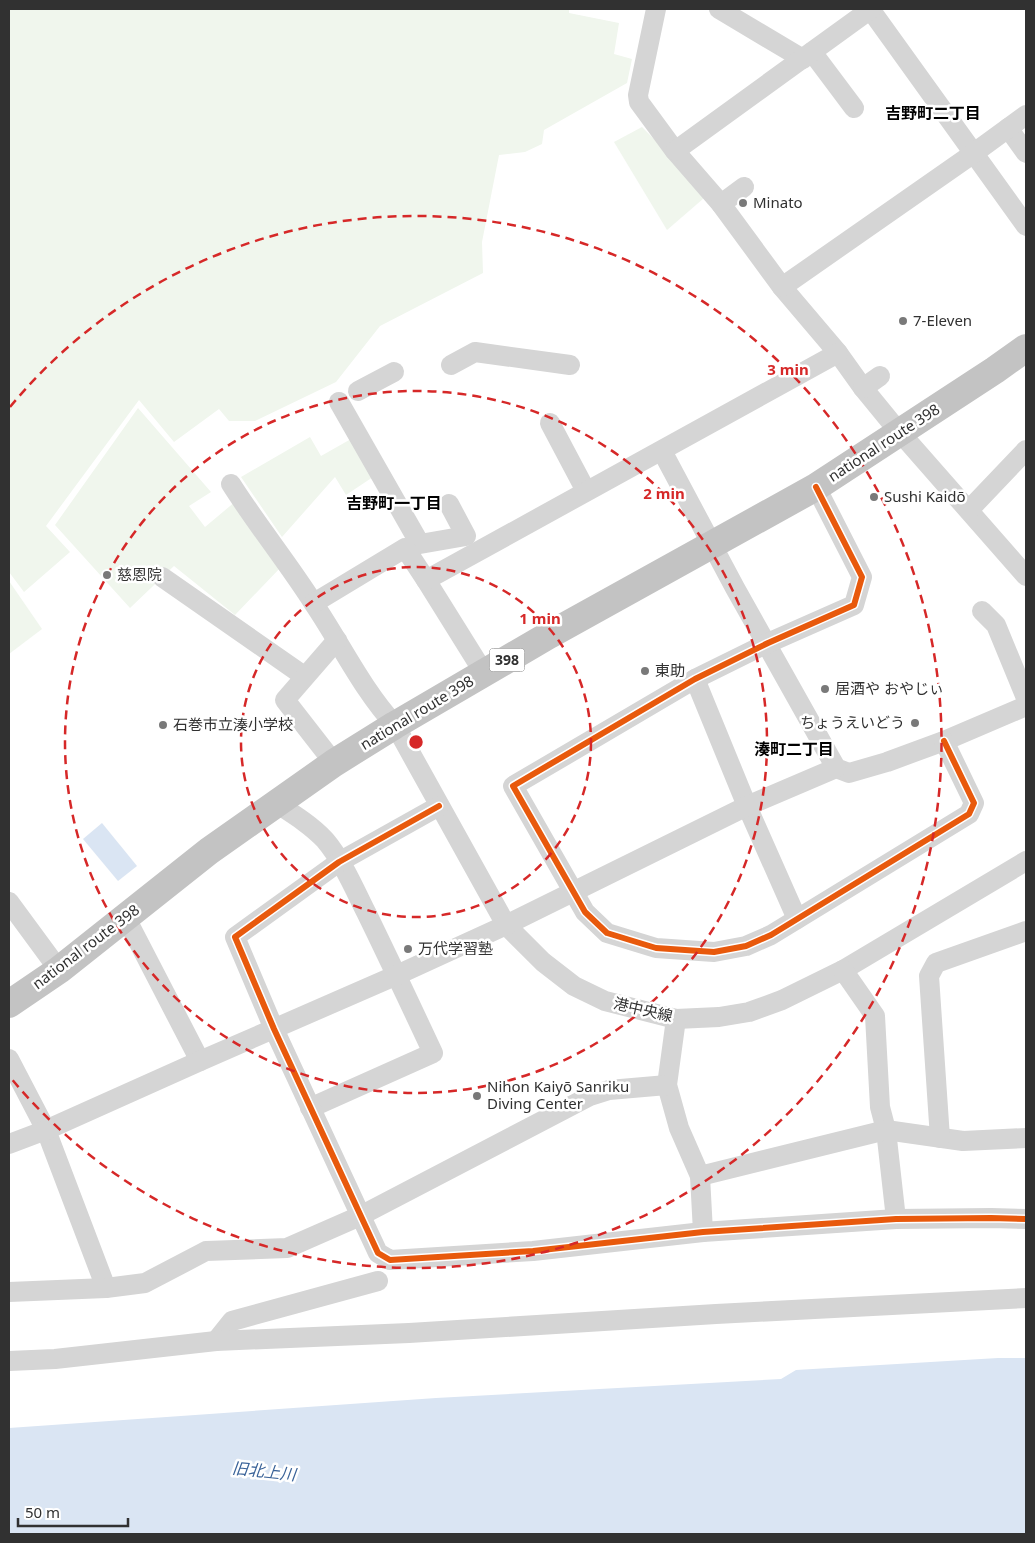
<svg xmlns="http://www.w3.org/2000/svg" width="1035" height="1543" font-family="'Noto Sans','Noto Sans JP',sans-serif">
<style>
.green{fill:#f0f6ed}
.water{fill:#dae5f3}
.lines{fill:none;stroke-linecap:round;stroke-linejoin:round}
.minor{stroke:#d5d5d5;stroke-width:20}
.highway{stroke:#c3c3c3;stroke-width:28}
.cycleway-casing{stroke:#fff;stroke-width:9}
.cycleway{stroke:#e8590c;stroke-width:6}
.ring{fill:none;stroke:#d62828;stroke-width:2.5;stroke-dasharray:9 6}
.poi-dot{fill:#797979;stroke:#fff;stroke-width:2}
.labels{text-anchor:middle;stroke-width:5;stroke-linejoin:round;paint-order:stroke}
.shield{fill:#fff;stroke:#6f6f6f;stroke-width:1}
.shield-label{font-size:14px;font-weight:bold;fill:#313131}
.poi-label{font-size:15px;fill:#313131;stroke:#fff;text-anchor:start}
.street-label{font-size:15px;fill:#313131;stroke:#fff}
.neighbourhood-label{font-size:16px;font-weight:bold;fill:#000;stroke:#fff}
.water-label{font-size:16px;font-style:italic;fill:#396298;stroke:#fff}
.centre{fill:#d62828;stroke:#fff;stroke-width:2.5}
.ring-label{font-size:15px;text-anchor:middle;font-weight:bold;fill:#d62828;stroke:#fff;stroke-width:5;stroke-linejoin:round;paint-order:stroke}
</style>
<rect width="100%" height="100%" fill="#fff"/>
<g class="green">
<path d="M 9,9 L 569,9 L 569,13 L 619,23 L 614,54 L 632,59 L 627,83 L 544,130 L 542,144 L 525,152 L 499,155 L 482,242 L 483,273 L 380,326 L 336,382 L 255,421 L 229,421 L 219,409 L 174,442 L 139,400 L 46,526 L 70,552 L 24,592 L 9,572 Z"/>
<path d="M 642,127 L 670,155 L 704,198 L 667,230 L 614,142 Z"/>
<path d="M 138,408 L 211,492 L 189,506 L 205,527 L 236,501 L 282,566 L 235,615 L 174,566 L 130,608 L 55,525 Z"/>
<path d="M 310,437 L 321,456 L 351,439 L 373,477 L 346,495 L 335,477 L 282,537 L 241,477 Z"/>
<path d="M 9,581 L 42,629 L 9,654 Z"/>
</g>
<g class="water">
<path d="M 102,823 L 137,866 L 118,881 L 83,839 Z"/>
<path d="M 998,1358 L 1026,1358 L 1026,1534 L 9,1534 L 9,1428 L 436,1398 L 781,1379 L 796,1370 Z"/>
</g>
<g class="lines">
<g class="minor">
<path d="M 656,9 L 638,95 L 639,102 L 675,151 L 721,204 L 782,287 L 838,353 L 863,388 L 890,421 L 1026,576"/>
<path d="M 719,9 L 803,59"/>
<path d="M 870,9 L 1026,226"/>
<path d="M 812,52 L 854,108"/>
<path d="M 1008,128 L 1026,153"/>
<path d="M 675,151 L 871,9"/>
<path d="M 721,204 L 744,187"/>
<path d="M 782,287 L 974,153 L 1026,115"/>
<path d="M 451,365 L 475,352 L 570,365"/>
<path d="M 863,388 L 880,376"/>
<path d="M 358,391 L 394,372"/>
<path d="M 339,402 L 420,544 L 466,536 L 449,504"/>
<path d="M 550,423 L 586,491"/>
<path d="M 662,451 L 735,588 L 836,768 L 849,773 L 887,762 L 944,741 L 1026,706"/>
<path d="M 231,484 C 257,525 288,563 314,604 C 341,644 362,689 395,725 L 506,925 L 543,962 L 574,986 L 605,1001 L 676,1019 L 719,1017 L 749,1012 L 782,1000 L 843,970 L 1026,861"/>
<path d="M 816,487 L 862,577 L 854,605 L 768,643 L 695,679 L 513,786 L 585,912 L 607,933 L 656,948 L 714,952 L 746,946 L 771,935 L 969,814 L 974,803 L 944,741"/>
<path d="M 969,510 L 1026,450"/>
<path d="M 162,577 L 304,676"/>
<path d="M 426,580 L 484,673"/>
<path d="M 314,603 L 405,548 L 426,580 L 838,353"/>
<path d="M 982,611 L 996,625 L 1026,698"/>
<path d="M 695,679 L 747,806 L 797,919"/>
<path d="M 334,763 L 285,700 L 337,640"/>
<path d="M 276,803 C 293,814 311,825 325,840 C 342,860 354,888 366,912 C 389,959 411,1006 433,1053 L 310,1108"/>
<path d="M 439,806 L 339,862 L 235,937 L 274,1029 L 378,1253 L 390,1260 L 533,1251 L 703,1232 L 896,1219 L 991,1218 L 1026,1219"/>
<path d="M 9,902 L 59,970"/>
<path d="M 126,918 L 200,1061"/>
<path d="M 843,970 L 875,1016 L 880,1107 L 886,1130 L 896,1219"/>
<path d="M 676,1019 L 667,1085 L 679,1128 L 700,1176 L 886,1130 L 963,1141 L 1026,1138"/>
<path d="M 9,1059 L 46,1130 L 106,1288"/>
<path d="M 940,1138 L 929,976 L 936,963 L 1026,931"/>
<path d="M 9,1144 L 46,1130 L 200,1061 L 397,975 L 506,925 L 747,806 L 836,768"/>
<path d="M 700,1176 L 703,1232"/>
<path d="M 9,1292 L 106,1288 L 145,1283 L 206,1251 L 287,1248 L 360,1216 L 590,1096 L 609,1090 L 667,1085"/>
<path d="M 216,1341 L 232,1321 L 378,1281"/>
<path d="M 9,1361 L 55,1359 L 216,1341 L 409,1333 L 716,1314 L 1026,1298"/>
</g>
<path class="highway" d="M 9,1004 L 59,970 L 209,851 L 334,763 L 395,725 L 549,635 L 816,487 L 995,370 L 1026,348"/>
<g class="cycleway-casing">
<g id="cycleway">
<path d="M 816,487 L 862,577 L 854,605 L 768,643 L 695,679 L 513,786 L 585,912 L 607,933 L 656,948 L 714,952 L 746,946 L 771,935 L 969,814 L 974,803 L 944,741"/>
<path d="M 439,806 L 339,862 L 235,937 L 274,1029 L 378,1253 L 390,1260 L 533,1251 L 703,1232 L 896,1219 L 991,1218 L 1026,1219"/>
</g>
</g>
<use href="#cycleway" class="cycleway"/>
</g>
<g class="ring">
<circle cx="416" cy="742" r="175"/>
<circle cx="416" cy="742" r="351"/>
<path d="M10 407A526 526 0 1 1 10 1077"/>
</g>
<g class="poi-dot">
<circle cx="743" cy="203" r="5"/>
<circle cx="903" cy="321" r="5"/>
<circle cx="874" cy="497" r="5"/>
<circle cx="107" cy="575" r="5"/>
<circle cx="645" cy="671" r="5"/>
<circle cx="825" cy="689" r="5"/>
<circle cx="915" cy="723" r="5"/>
<circle cx="163" cy="725" r="5"/>
<circle cx="408" cy="949" r="5"/>
<circle cx="477" cy="1096" r="5"/>
</g>
<g class="labels">
<rect class="shield" x="489.5" y="648.5" width="35" height="23" rx="4"/>
<g class="shield-label">
<text x="507" y="665">398</text>
</g>
<g class="poi-label">
<text x="753" y="208">Minato</text>
<text x="913" y="326">7-Eleven</text>
<text x="884" y="502">Sushi Kaidō</text>
<text x="117" y="580">慈恩院</text>
<text x="655" y="676">東助</text>
<text x="835" y="694">居酒や おやじぃ</text>
<text x="905" y="728" text-anchor="end">ちょうえいどう</text>
<text x="173" y="730">石巻市立湊小学校</text>
<text x="418" y="954">万代学習塾</text>
<text x="487" y="1092">Nihon Kaiyō Sanriku<tspan x="487" dy="17">Diving Center</tspan></text>
</g>
<g class="street-label">
<text transform="translate(884 443) rotate(-33)" y="5">national route 398</text>
<text transform="translate(417 713) rotate(-31)" y="5">national route 398</text>
<text transform="translate(86 947) rotate(-37)" y="5">national route 398</text>
<text transform="translate(643 1010) rotate(13)" y="5">港中央線</text>
</g>
<g class="neighbourhood-label">
<text x="933" y="119">吉野町二丁目</text>
<text x="394" y="509">吉野町一丁目</text>
<text x="794" y="755">湊町二丁目</text>
</g>
<g class="water-label">
<text transform="translate(264 1471) rotate(6)" y="6">旧北上川</text>
</g>
</g>
<circle cx="416" cy="742" r="8" class="centre"/>
<g class="ring-label">
<text x="788" y="375">3 min</text>
<text x="664" y="499">2 min</text>
<text x="540" y="624">1 min</text>
</g>
<rect width="1035" height="1543" fill="none" stroke="#313131" stroke-width="20"/>
<path d="M18 1518v8h110v-8" fill="none" stroke="#313131" stroke-width="2.5"/>
<text x="25" y="1518" font-size="15" fill="#313131" stroke="#ffffff" stroke-width="4" paint-order="stroke">50 m</text>
</svg>
